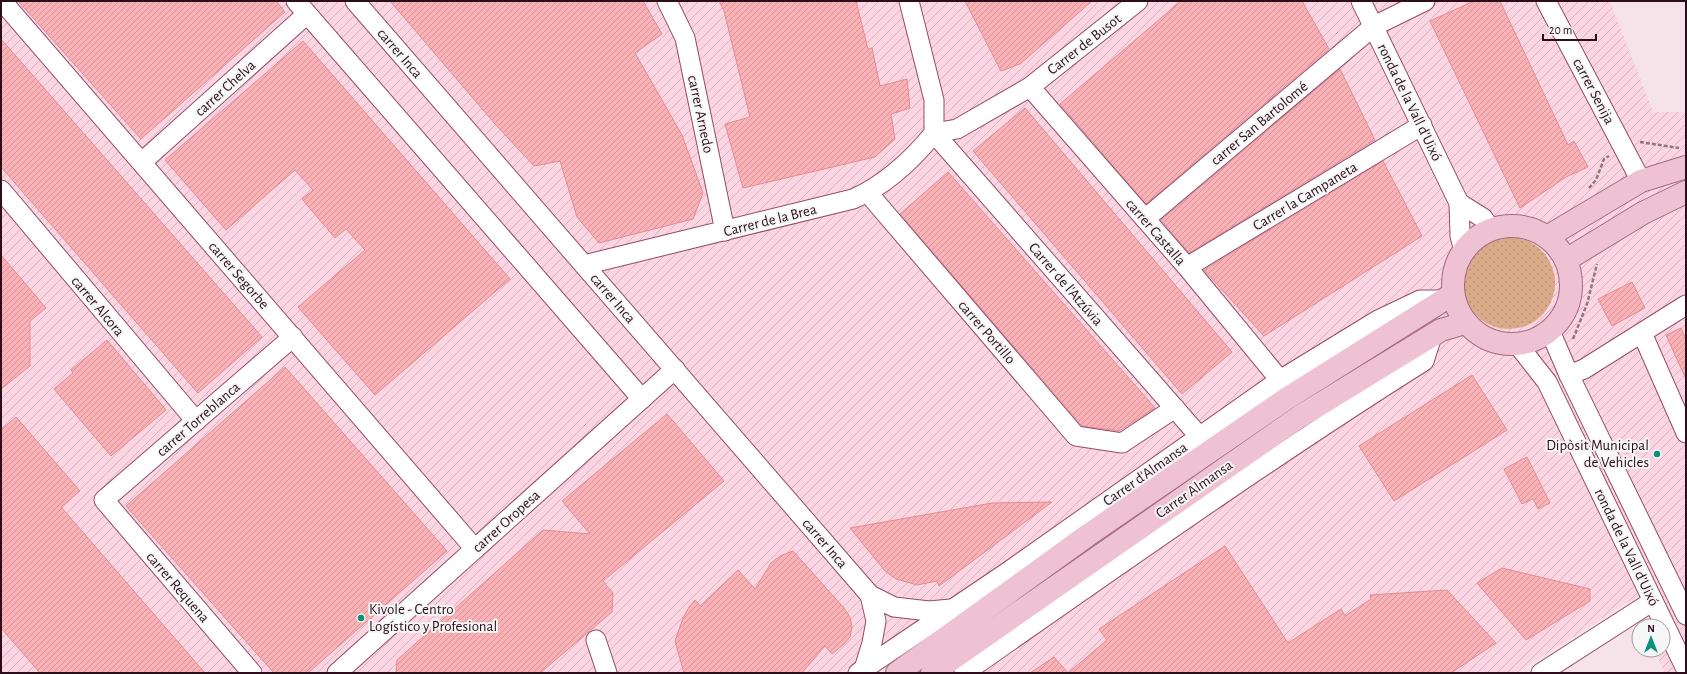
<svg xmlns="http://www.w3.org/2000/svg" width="1687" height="674" font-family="'Alegreya Sans',sans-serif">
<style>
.industrial{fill:url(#industrial-furrows)}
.garden{fill:url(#garden-dots)}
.building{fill:url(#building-hatch);stroke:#e38d93}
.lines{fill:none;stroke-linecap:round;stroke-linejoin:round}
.minor-casing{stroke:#954b69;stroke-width:21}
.major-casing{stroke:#a46980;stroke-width:24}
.path{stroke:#8f7780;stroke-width:2.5;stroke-dasharray:4 2;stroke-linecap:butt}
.minor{stroke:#fff;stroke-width:19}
.major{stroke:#efc2d3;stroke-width:22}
.poi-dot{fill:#0e917a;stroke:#f6f6f6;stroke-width:1.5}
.labels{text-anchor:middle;stroke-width:4;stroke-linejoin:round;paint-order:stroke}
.street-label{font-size:15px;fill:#2c0e1b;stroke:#f6f6f6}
.poi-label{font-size:15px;fill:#2c0e1b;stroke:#f6f6f6;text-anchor:end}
</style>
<defs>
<pattern id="industrial-furrows" width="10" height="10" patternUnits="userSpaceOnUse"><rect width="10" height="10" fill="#fbd5e2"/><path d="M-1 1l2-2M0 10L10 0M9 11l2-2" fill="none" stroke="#d7b6c1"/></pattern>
<pattern id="garden-dots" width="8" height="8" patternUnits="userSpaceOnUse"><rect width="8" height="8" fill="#dbaa89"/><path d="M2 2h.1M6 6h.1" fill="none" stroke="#bc9176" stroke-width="1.8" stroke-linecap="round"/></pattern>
<pattern id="building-hatch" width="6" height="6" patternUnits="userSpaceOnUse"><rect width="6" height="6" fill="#f9b1b5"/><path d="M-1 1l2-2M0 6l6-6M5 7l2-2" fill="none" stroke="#d6979b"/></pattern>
</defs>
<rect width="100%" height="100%" fill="#f5e3e9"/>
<path class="industrial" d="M 1,1 L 1610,1 L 1653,112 L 1686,112 L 1686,673 L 1665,673 L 1654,650 L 1663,650 L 1663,626 L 1643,626 L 1631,600 L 1516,673 L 957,673 L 915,624 L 841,673 L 1,673 Z"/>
<circle class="garden" cx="1509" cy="283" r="46"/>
<g class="building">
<path d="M 18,1 L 276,1 L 285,12 L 141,139 Z"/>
<path d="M 390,1 L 643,1 L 662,34 L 635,53 L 682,135 L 703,193 L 693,219 L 599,243 L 577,217 L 560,161 L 534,166 L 495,124 Z"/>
<path d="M 719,1 L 856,1 L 868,49 L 872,48 L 880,86 L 907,79 L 910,108 L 891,114 L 895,139 L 875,157 L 743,188 L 725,124 L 750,117 L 724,11 Z"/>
<path d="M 965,1 L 1092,1 L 1020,64 L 1001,71 Z"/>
<path d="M 1181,1 L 1302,1 L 1329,49 L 1146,204 L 1060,104 Z"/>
<path d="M 1474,1 L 1500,1 L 1568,145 L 1574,141 L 1588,167 L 1566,177 L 1520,208 L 1430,21 Z"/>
<path d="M 1,39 L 262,337 L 198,393 L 1,167 Z"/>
<path d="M 303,41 L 510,279 L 375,395 L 298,307 L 365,250 L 346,229 L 335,238 L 302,199 L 313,190 L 295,170 L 226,230 L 165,160 Z"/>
<path d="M 1340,69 L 1375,140 L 1189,253 L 1161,220 Z"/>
<path d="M 1025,108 L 1232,352 L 1182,394 L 973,151 Z"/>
<path d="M 1383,161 L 1422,236 L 1264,336 L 1204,270 Z"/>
<path d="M 948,172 L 1155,408 L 1119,431 L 1082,426 L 900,214 Z"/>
<path d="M 1,255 L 46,308 L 30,321 L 30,366 L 1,389 Z"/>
<path d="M 1632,282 L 1645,308 L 1612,326 L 1598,299 Z"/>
<path d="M 1681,328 L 1686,339 L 1686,379 L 1666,335 Z"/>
<path d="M 107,340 L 166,410 L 111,456 L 54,389 L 73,373 L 71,370 Z"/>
<path d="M 285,367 L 447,551 L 308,673 L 274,673 L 126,506 Z"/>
<path d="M 1472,375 L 1507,430 L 1394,501 L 1359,446 Z"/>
<path d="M 667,414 L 724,481 L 603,581 L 613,593 L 612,612 L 540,673 L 396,673 L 397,660 L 543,530 L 590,534 L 562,501 Z"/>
<path d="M 16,417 L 80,491 L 61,507 L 205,673 L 40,673 L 1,628 L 1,430 Z"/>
<path d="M 1527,457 L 1550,503 L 1538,509 L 1533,499 L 1522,504 L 1504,469 Z"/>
<path d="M 1052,502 L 939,586 L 937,581 L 917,585 L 896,579 L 885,571 L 850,528 L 992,503 Z"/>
<path d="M 1225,546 L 1288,643 L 1341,609 L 1345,616 L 1371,599 L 1370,595 L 1447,590 L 1496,643 L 1451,673 L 1068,673 L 1107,640 L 1099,629 Z"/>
<path d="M 793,551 L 844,608 L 850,617 L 852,627 L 850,637 L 844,644 L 832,654 L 825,646 L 802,673 L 684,673 L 675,641 L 683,618 L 689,607 L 695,600 L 700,606 L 738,570 L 755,589 L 771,563 L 780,556 Z"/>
<path d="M 1502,568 L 1590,589 L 1590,601 L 1526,640 L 1477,583 Z"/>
<path d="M 1054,657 L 1068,673 L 1030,673 Z"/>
</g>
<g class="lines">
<g class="minor-casing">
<g id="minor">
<path d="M 2,1 L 475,549"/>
<path d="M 296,1 L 642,399"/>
<path d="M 355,1 L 870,595"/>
<path d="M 667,1 L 685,38 L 725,231"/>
<path d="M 1361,1 L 1459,203 L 1460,236 L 1464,251"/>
<path d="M 1546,1 L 1641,181"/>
<path d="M 1030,87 L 1187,267 L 1280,380"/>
<path d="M 934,133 L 1199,436"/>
<path d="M 934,133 L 957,129 L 1030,87 L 1138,1"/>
<path d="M 142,162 L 307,14"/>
<path d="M 1,190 L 196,421"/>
<path d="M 868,193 L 1076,436 L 1122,443 L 1175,408"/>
<path d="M 1459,203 L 1483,218 L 1491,230"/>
<path d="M 1145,219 L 1374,26 L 1425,1"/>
<path d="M 584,265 L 853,199 C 884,186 913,159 934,133 L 934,100 L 909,1"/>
<path d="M 1187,267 L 1422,125"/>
<path d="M 1550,331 L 1569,375 L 1686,615"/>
<path d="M 1642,333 L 1686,433"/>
<path d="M 1518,345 L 1547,382 L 1686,669"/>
<path d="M 1569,375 L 1584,369 L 1686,305"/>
<path d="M 596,640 L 607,673"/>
<path d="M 864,669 L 872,643 L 876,621 L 870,595 L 894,607 L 929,611 L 951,609"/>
<path d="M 252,673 L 104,500 L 293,337"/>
<path d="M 337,673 L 675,369"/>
<path d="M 858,673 L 1009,571 L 1280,380 L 1378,320 L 1420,300 L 1443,300"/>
<path d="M 964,673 C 1116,567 1267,460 1424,361 L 1432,336"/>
<path d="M 1541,673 L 1653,601"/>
</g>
</g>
<g class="major-casing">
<g id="major">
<circle cx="1512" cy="285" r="59"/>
<path d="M 1547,237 L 1641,181 L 1686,167"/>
<path d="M 1566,260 L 1643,213 L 1686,192"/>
<path d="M 897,673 L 1088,535 L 1286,399 L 1453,294"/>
<path d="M 932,673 L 1299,417 L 1441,330 L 1465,323"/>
</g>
</g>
<g class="path">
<path d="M 1640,142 L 1679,148"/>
<path d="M 1589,188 L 1596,180 L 1604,159 L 1609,156"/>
<path d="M 1573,339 L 1587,304 L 1597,264"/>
</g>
<use href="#minor" class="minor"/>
<use href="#major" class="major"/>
</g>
<g class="poi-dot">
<circle cx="1657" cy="454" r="4"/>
<circle cx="361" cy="618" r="4"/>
</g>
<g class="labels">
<g class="street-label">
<text transform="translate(1084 44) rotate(-38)" y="5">Carrer de Busot</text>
<text transform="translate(400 53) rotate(49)" y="5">carrer Inca</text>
<text transform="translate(225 88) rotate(-42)" y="5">carrer Chelva</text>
<text transform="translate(1594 91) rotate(62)" y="5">carrer Senija</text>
<text transform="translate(1410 102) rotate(64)" y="5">ronda de la Vall d'Uixó</text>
<text transform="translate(701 114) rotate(78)" y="5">carrer Arnedo</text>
<text transform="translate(1259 123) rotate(-40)" y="5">carrer San Bartolomé</text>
<text transform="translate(1305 196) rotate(-31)" y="5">Carrer la Campaneta</text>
<text transform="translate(770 220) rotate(-14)" y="5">Carrer de la Brea</text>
<text transform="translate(1156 232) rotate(49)" y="5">carrer Castalla</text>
<text transform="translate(239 275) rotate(49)" y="5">carrer Segorbe</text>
<text transform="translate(1066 284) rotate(49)" y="5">Carrer de l'Atzúvia</text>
<text transform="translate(613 298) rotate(49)" y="5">carrer Inca</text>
<text transform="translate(98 306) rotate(50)" y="5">carrer Alcora</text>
<text transform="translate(987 332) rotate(49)" y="5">carrer Portillo</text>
<text transform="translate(198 419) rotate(-41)" y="5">carrer Torreblanca</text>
<text transform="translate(1145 474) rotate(-35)" y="5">Carrer d'Almansa</text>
<text transform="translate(1194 489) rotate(-35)" y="5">Carrer Almansa</text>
<text transform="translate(506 521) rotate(-42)" y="5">carrer Oropesa</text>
<text transform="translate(825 543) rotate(49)" y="5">carrer Inca</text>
<text transform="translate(1627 547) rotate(64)" y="5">ronda de la Vall d'Uixó</text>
<text transform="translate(178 587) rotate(49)" y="5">carrer Requena</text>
</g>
<g class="poi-label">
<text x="1649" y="450">Dipòsit Municipal<tspan x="1649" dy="17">de Vehicles</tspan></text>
<text x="369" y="614" text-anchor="start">Kivole - Centro<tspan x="369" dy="17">Logístico y Profesional</tspan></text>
</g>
</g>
<rect width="1687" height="674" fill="none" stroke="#2c0e1b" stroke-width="4"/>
<g transform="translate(1651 638)"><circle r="19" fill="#f6f6f6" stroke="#a5999e"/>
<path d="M0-3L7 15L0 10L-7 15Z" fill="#0e917a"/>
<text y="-6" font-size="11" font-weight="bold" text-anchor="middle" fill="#2c0e1b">N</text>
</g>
<path d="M1543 34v6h53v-6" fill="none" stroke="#2c0e1b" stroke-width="2"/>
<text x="1549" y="34" font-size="12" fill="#2c0e1b" stroke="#f6f6f6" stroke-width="3" paint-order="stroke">20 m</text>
</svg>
